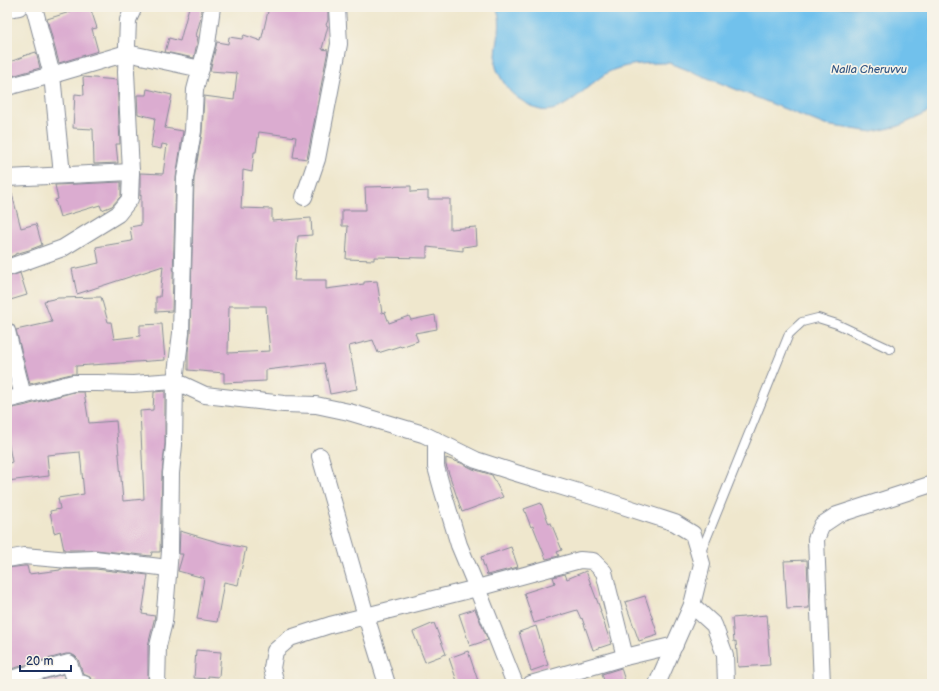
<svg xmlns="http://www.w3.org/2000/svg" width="939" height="691" font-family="'Balsamiq Sans',sans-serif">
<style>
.water{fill:#71c1ec;stroke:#4678a5}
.building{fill:#dbacd0;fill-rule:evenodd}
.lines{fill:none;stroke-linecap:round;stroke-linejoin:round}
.lane-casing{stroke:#858b96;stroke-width:10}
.street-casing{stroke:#858b96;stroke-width:18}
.lane{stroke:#fff;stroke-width:8}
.street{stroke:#fff;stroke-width:16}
.labels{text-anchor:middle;stroke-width:3.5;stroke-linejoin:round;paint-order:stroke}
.water-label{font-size:11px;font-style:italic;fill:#305482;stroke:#f7f3e8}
</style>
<rect width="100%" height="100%" fill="#f7f3e8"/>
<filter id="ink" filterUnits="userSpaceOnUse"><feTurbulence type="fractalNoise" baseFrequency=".025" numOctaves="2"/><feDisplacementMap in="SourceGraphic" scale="8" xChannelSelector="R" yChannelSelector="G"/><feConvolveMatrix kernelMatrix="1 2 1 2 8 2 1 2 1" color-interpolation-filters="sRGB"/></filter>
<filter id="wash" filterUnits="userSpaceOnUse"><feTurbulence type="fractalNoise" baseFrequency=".012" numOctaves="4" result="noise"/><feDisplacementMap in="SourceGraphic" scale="16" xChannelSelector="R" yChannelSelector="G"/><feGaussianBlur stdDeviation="0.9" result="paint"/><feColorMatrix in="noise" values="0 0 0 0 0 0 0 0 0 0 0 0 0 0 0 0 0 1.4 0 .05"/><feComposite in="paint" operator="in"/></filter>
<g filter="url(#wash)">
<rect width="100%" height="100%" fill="#efe7cd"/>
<path class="water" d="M 496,7 L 932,7 L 932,110 L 923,115 L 899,126 L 873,132 L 825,125 L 670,63 C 651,63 631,63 613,70 C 590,79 564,119 537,109 C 533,108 528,104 524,102 C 521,100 517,98 514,95 C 508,91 498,74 496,67 C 495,64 496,61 496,58 C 496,41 504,23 496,7 Z"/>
<g id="blocks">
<g class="building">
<path d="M 68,7 L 90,7 L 97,28 L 92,29 L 98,51 L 59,63 L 47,19 L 70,12 Z"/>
<path d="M 189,7 L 202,7 L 200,16 L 201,17 L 196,36 L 198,37 L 194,58 L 165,52 L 169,38 L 180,41 Z"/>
<path d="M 269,7 L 328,7 L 328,20 L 326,25 L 328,26 L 322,49 L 328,50 L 307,159 L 293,157 L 296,137 L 259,132 L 256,152 L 254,152 L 252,172 L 243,170 L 241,208 L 272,209 L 272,221 L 311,218 L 312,235 L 298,236 L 294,280 L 326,280 L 326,289 L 364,284 L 364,282 L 377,281 L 382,313 L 385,312 L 389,323 L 409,316 L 411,320 L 435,315 L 437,329 L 415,333 L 418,341 L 401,347 L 400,346 L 378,353 L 373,340 L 349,346 L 357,389 L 330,394 L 324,363 L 266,370 L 266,381 L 224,383 L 224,373 L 188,370 L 188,352 L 190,333 L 194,179 L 202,133 L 204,96 L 234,100 L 237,73 L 210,71 L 217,42 L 228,44 L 229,37 L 242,39 L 244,35 L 261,41 ZM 229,306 L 266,306 L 267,321 L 270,351 L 228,353 Z"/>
<path d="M 36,52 L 40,68 L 12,76 L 7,63 L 23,57 L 23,56 Z"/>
<path d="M 83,77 L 117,80 L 120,144 L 116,144 L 118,163 L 94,164 L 93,129 L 73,128 L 75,94 L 84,95 Z"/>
<path d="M 147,89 L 172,95 L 165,128 L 183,131 L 176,178 L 172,311 L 156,312 L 156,297 L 160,297 L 163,266 L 77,294 L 72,269 L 99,263 L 96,247 L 132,241 L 130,227 L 141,225 L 141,195 L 140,196 L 140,173 L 163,174 L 167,145 L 162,144 L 161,149 L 151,147 L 155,118 L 138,114 L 137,95 L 146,95 Z"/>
<path d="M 121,182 L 121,196 L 112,206 L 102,210 L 100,205 L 60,217 L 55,200 L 58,199 L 55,185 Z"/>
<path d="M 411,186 L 411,192 L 428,191 L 428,199 L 450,199 L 450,229 L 476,227 L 477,245 L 463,247 L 463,251 L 427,247 L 427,258 L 374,257 L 374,260 L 346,259 L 348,226 L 342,226 L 342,210 L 366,210 L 365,187 Z"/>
<path d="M 7,194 L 12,194 L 21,228 L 36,224 L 42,245 L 29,250 L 15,254 L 15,255 L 7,258 Z"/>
<path d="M 20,273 L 27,295 L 7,301 L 7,277 Z"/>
<path d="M 101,297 L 108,322 L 111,322 L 114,339 L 140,336 L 140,325 L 162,324 L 165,360 L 76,366 L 76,374 L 71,374 L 30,384 L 16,330 L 52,322 L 44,301 L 58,298 Z"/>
<path d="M 165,391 L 165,444 L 162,473 L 160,552 L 152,552 L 151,556 L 96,550 L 64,550 L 60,531 L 54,533 L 50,511 L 60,509 L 58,498 L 84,494 L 80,452 L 47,455 L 49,476 L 7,481 L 7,464 L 12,462 L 7,435 L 7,409 L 23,406 L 74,392 L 84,392 L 89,423 L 116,421 L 123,501 L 144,499 L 140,411 L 153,410 L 154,392 Z"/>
<path d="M 446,458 L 461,463 L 473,469 L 492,475 L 503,497 L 462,512 L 446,465 Z"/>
<path d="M 541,503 L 549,524 L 551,523 L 562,550 L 557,552 L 559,556 L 546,559 L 533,526 L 531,527 L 524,509 Z"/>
<path d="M 180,531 L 221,543 L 246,548 L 238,585 L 224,582 L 217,622 L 197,619 L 204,578 L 178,571 L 183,554 L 179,554 Z"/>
<path d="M 511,547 L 518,567 L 487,575 L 481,557 Z"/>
<path d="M 807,560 L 809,608 L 787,609 L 784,561 Z"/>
<path d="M 24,566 L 27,566 L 29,574 L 60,570 L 60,569 L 95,569 L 148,575 L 142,614 L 155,616 L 148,646 L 148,684 L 95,684 L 96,680 L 92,680 L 90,677 L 83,674 L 78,659 L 75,656 L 71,654 L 66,654 L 7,670 L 7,568 Z"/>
<path d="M 586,571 L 601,611 L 600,611 L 611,644 L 593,650 L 582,618 L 581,619 L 577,610 L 534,623 L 524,593 L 555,583 L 553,577 L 565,574 L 567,579 Z"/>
<path d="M 645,596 L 658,635 L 639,641 L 625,602 Z"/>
<path d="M 475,609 L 488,640 L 470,646 L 459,614 Z"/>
<path d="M 767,615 L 769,638 L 768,639 L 770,665 L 738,667 L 736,641 L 734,642 L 732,618 Z"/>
<path d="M 434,623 L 446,654 L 425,662 L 413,632 Z"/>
<path d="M 536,626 L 548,665 L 531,671 L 519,632 Z"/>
<path d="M 196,650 L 221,652 L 219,677 L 208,676 L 208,679 L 194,678 Z"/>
<path d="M 468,651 L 479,684 L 458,684 L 449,658 Z"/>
<path d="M 621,668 L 626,684 L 605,684 L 602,674 Z"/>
<path d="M 63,674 L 65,681 L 57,684 L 28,684 Z"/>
</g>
</g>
</g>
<g filter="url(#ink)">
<use href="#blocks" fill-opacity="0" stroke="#858b96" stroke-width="1"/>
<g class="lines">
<g class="lane-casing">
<path id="lane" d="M 701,552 L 789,334 L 802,322 L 818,318 L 837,324 L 890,349"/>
</g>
<g class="street-casing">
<g id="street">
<path d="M 34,7 L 52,75 L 62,175"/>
<path d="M 7,9 L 19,7"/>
<path d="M 7,87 L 52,75 L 127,53 L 201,69"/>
<path d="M 7,178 L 131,172"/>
<path d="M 304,197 L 317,159 L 339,44 L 337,7"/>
<path d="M 7,268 L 63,248 L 118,214 L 130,199 L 131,172 L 126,72 L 128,20 L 134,7"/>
<path d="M 7,331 L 23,396"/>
<path d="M 7,400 L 73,383 L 97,383 L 133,384 L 175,381 L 205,395 L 284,404 L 316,405 L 349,412 L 423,434 L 476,460 L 516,473 L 592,496 L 675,523 L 693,534 L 702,564 L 692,605 L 657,684"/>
<path d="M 436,440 L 436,467 L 443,492 L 459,545 L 477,588 L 515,684"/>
<path d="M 320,456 L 366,616 L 387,684"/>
<path d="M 7,559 L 24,556 L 69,560 L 95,559 L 168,568"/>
<path d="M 692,605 L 714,625 L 725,655 L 726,684"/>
<path d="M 7,680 L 69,663 L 76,682 L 84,684"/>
<path d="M 157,684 L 158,646 L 164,622 L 170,551 L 171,473 L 174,445 L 175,381 L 181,333 L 185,178 L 193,131 L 195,90 L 207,44 L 212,7"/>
<path d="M 276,684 L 272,668 L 275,651 L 290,638 L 330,625 L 477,588 L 580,560 L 593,561 L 604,572 L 625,657"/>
<path d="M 531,684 L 625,657 L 675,645"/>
<path d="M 822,684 L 816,539 L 822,525 L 837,515 L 929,485"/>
</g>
</g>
<use href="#lane" class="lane"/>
<use href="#street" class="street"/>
</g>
</g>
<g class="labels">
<g class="water-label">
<text x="869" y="73">Nalla Cheruvvu</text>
</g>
</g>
<rect width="939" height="691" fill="none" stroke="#f7f3e8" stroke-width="24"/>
<path d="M20 665v6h51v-6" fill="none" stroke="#1b2f5e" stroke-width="2"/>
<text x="26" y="665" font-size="12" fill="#1b2f5e" stroke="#f7f3e8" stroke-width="3" paint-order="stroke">20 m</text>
</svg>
